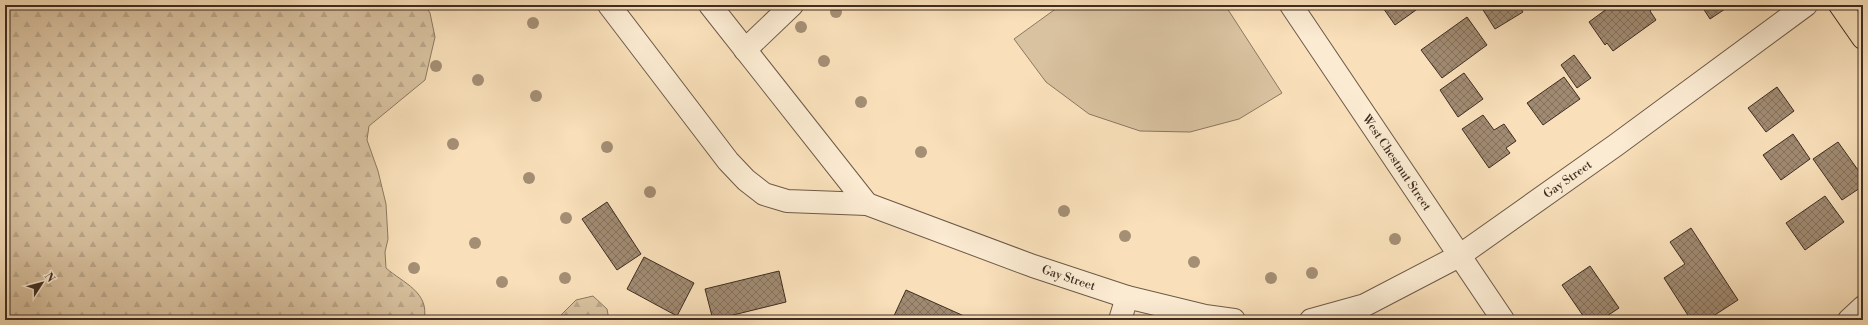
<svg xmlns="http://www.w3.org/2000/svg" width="1868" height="325" font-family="'Libre Bodoni',serif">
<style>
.forest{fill:url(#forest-firs);stroke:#8c7861}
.garden{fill:#d9c2a0;stroke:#8c7861}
.building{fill:url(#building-cross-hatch);stroke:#3f2d22}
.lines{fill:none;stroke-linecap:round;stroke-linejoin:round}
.minor-casing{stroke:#6e5a48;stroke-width:24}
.major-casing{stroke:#3f2d22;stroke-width:24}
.minor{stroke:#fbebd2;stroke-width:22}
.major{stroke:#f9e0ba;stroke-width:22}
.tree{fill:#a48e74}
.labels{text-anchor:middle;stroke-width:3;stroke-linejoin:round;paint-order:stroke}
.street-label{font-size:12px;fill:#3f2d22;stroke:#fbebd2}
</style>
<defs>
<pattern id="forest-firs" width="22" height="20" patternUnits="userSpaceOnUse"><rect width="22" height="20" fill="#d9c2a0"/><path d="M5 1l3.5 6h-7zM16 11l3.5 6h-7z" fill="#bba78a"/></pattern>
<pattern id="building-cross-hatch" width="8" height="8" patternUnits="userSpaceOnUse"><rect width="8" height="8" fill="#a08a71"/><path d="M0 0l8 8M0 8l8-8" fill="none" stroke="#84715c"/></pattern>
</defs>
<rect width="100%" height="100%" fill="#f9e0ba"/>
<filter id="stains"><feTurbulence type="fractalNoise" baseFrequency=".005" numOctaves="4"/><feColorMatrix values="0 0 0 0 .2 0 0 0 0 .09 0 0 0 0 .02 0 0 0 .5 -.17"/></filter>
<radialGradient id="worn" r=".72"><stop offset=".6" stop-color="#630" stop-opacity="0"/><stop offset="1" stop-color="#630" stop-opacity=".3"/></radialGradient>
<g class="forest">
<path d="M 5,5 L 425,5 L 430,13 L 435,37 L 425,80 L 369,126 L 367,140 L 378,171 L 386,204 L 388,239 L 385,252 L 386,268 C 403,283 430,292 424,320 L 5,320 Z"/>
<path d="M 593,296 L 607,309 L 609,320 L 556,320 L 576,300 Z"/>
</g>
<path class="garden" d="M 1061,5 L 1225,5 L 1282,93 L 1239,119 L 1190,132 L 1140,131 L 1089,114 L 1046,82 L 1014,39 Z"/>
<g class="building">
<path d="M 1381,5 L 1423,5 L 1395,25 Z"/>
<path d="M 1480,5 L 1518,5 L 1523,12 L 1495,29 Z"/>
<path d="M 1612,5 L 1649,5 L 1652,9 L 1650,11 L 1656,20 L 1613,51 L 1607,43 L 1605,45 L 1589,22 Z"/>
<path d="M 1701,5 L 1731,5 L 1710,19 Z"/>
<path d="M 1467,17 L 1487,45 L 1442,78 L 1421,50 Z"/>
<path d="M 1574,55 L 1591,78 L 1577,88 L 1561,65 Z"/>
<path d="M 1464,73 L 1483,99 L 1458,117 L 1440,90 Z"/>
<path d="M 1564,77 L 1580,99 L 1543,125 L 1527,103 Z"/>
<path d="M 1777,87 L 1794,111 L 1766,132 L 1748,108 Z"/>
<path d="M 1483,115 L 1494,130 L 1504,124 L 1516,141 L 1506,148 L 1510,153 L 1489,168 L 1462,129 Z"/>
<path d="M 1793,134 L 1810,159 L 1781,180 L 1763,155 Z"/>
<path d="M 1838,142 L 1863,177 L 1863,186 L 1842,200 L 1813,159 Z"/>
<path d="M 1825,196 L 1844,222 L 1805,250 L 1786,223 Z"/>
<path d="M 607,202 L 641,254 L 617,270 L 582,219 Z"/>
<path d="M 1691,228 L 1738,300 L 1707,320 L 1691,320 L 1664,278 L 1685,264 L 1670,242 Z"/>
<path d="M 644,257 L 694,283 L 677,316 L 627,289 Z"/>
<path d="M 1590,266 L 1619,308 L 1601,320 L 1586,320 L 1562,285 Z"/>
<path d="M 779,271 L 786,302 L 713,320 L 705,289 Z"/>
<path d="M 906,290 L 973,320 L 892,320 Z"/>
</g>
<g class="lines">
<g class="minor-casing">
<g id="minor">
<path id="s1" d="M 609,5 L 728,161 L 746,180 L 764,194 L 787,201 L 867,204 L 1033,266 L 1127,297 L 1205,316 L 1234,320"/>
<path d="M 710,5 L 867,204"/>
<path id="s2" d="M 1291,5 L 1503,320"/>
<path d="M 745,50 L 792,5"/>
<path d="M 1120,320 L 1127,297"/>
<path id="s3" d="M 1311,320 L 1365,305 L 1459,256 L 1616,145 L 1806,5"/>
<path d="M 1849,320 L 1863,307"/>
</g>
</g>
<g class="major-casing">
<path id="major" d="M 1840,5 L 1863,38"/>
</g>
<use href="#minor" class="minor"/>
<use href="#major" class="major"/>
</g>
<g class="tree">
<circle cx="836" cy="12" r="6"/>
<circle cx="533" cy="23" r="6"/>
<circle cx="801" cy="27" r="6"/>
<circle cx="824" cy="61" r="6"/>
<circle cx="436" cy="66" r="6"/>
<circle cx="478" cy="80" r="6"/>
<circle cx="536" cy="96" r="6"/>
<circle cx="861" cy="102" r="6"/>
<circle cx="453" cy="144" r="6"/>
<circle cx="607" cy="147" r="6"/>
<circle cx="921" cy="152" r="6"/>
<circle cx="529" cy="178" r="6"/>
<circle cx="650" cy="192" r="6"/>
<circle cx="1064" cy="211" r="6"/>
<circle cx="566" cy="218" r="6"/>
<circle cx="1125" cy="236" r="6"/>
<circle cx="1395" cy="239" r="6"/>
<circle cx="475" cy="243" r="6"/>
<circle cx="1194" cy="262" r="6"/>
<circle cx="414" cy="268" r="6"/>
<circle cx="1312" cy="273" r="6"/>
<circle cx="565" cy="278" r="6"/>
<circle cx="1271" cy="278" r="6"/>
<circle cx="502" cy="282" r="6"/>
</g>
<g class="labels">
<g class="street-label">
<text dy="4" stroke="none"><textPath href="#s2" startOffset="190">West Chestnut Street</textPath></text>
<text dy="4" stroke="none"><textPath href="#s3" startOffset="295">Gay Street</textPath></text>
<text dy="4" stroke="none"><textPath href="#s1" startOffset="564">Gay Street</textPath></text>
</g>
</g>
<rect width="1868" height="325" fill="none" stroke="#f9e0ba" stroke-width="20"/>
<rect x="6" y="6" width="1856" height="313" fill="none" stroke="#3f2d22" stroke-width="2"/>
<rect x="10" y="10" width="1848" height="305" fill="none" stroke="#3f2d22"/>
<g transform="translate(42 283) rotate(54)" stroke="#fbebd2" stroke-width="3" paint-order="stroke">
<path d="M0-3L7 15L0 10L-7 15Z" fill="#3f2d22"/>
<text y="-6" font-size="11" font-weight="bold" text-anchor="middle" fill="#3f2d22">N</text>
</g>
<rect width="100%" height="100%" filter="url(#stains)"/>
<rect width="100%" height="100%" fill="url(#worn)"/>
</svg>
